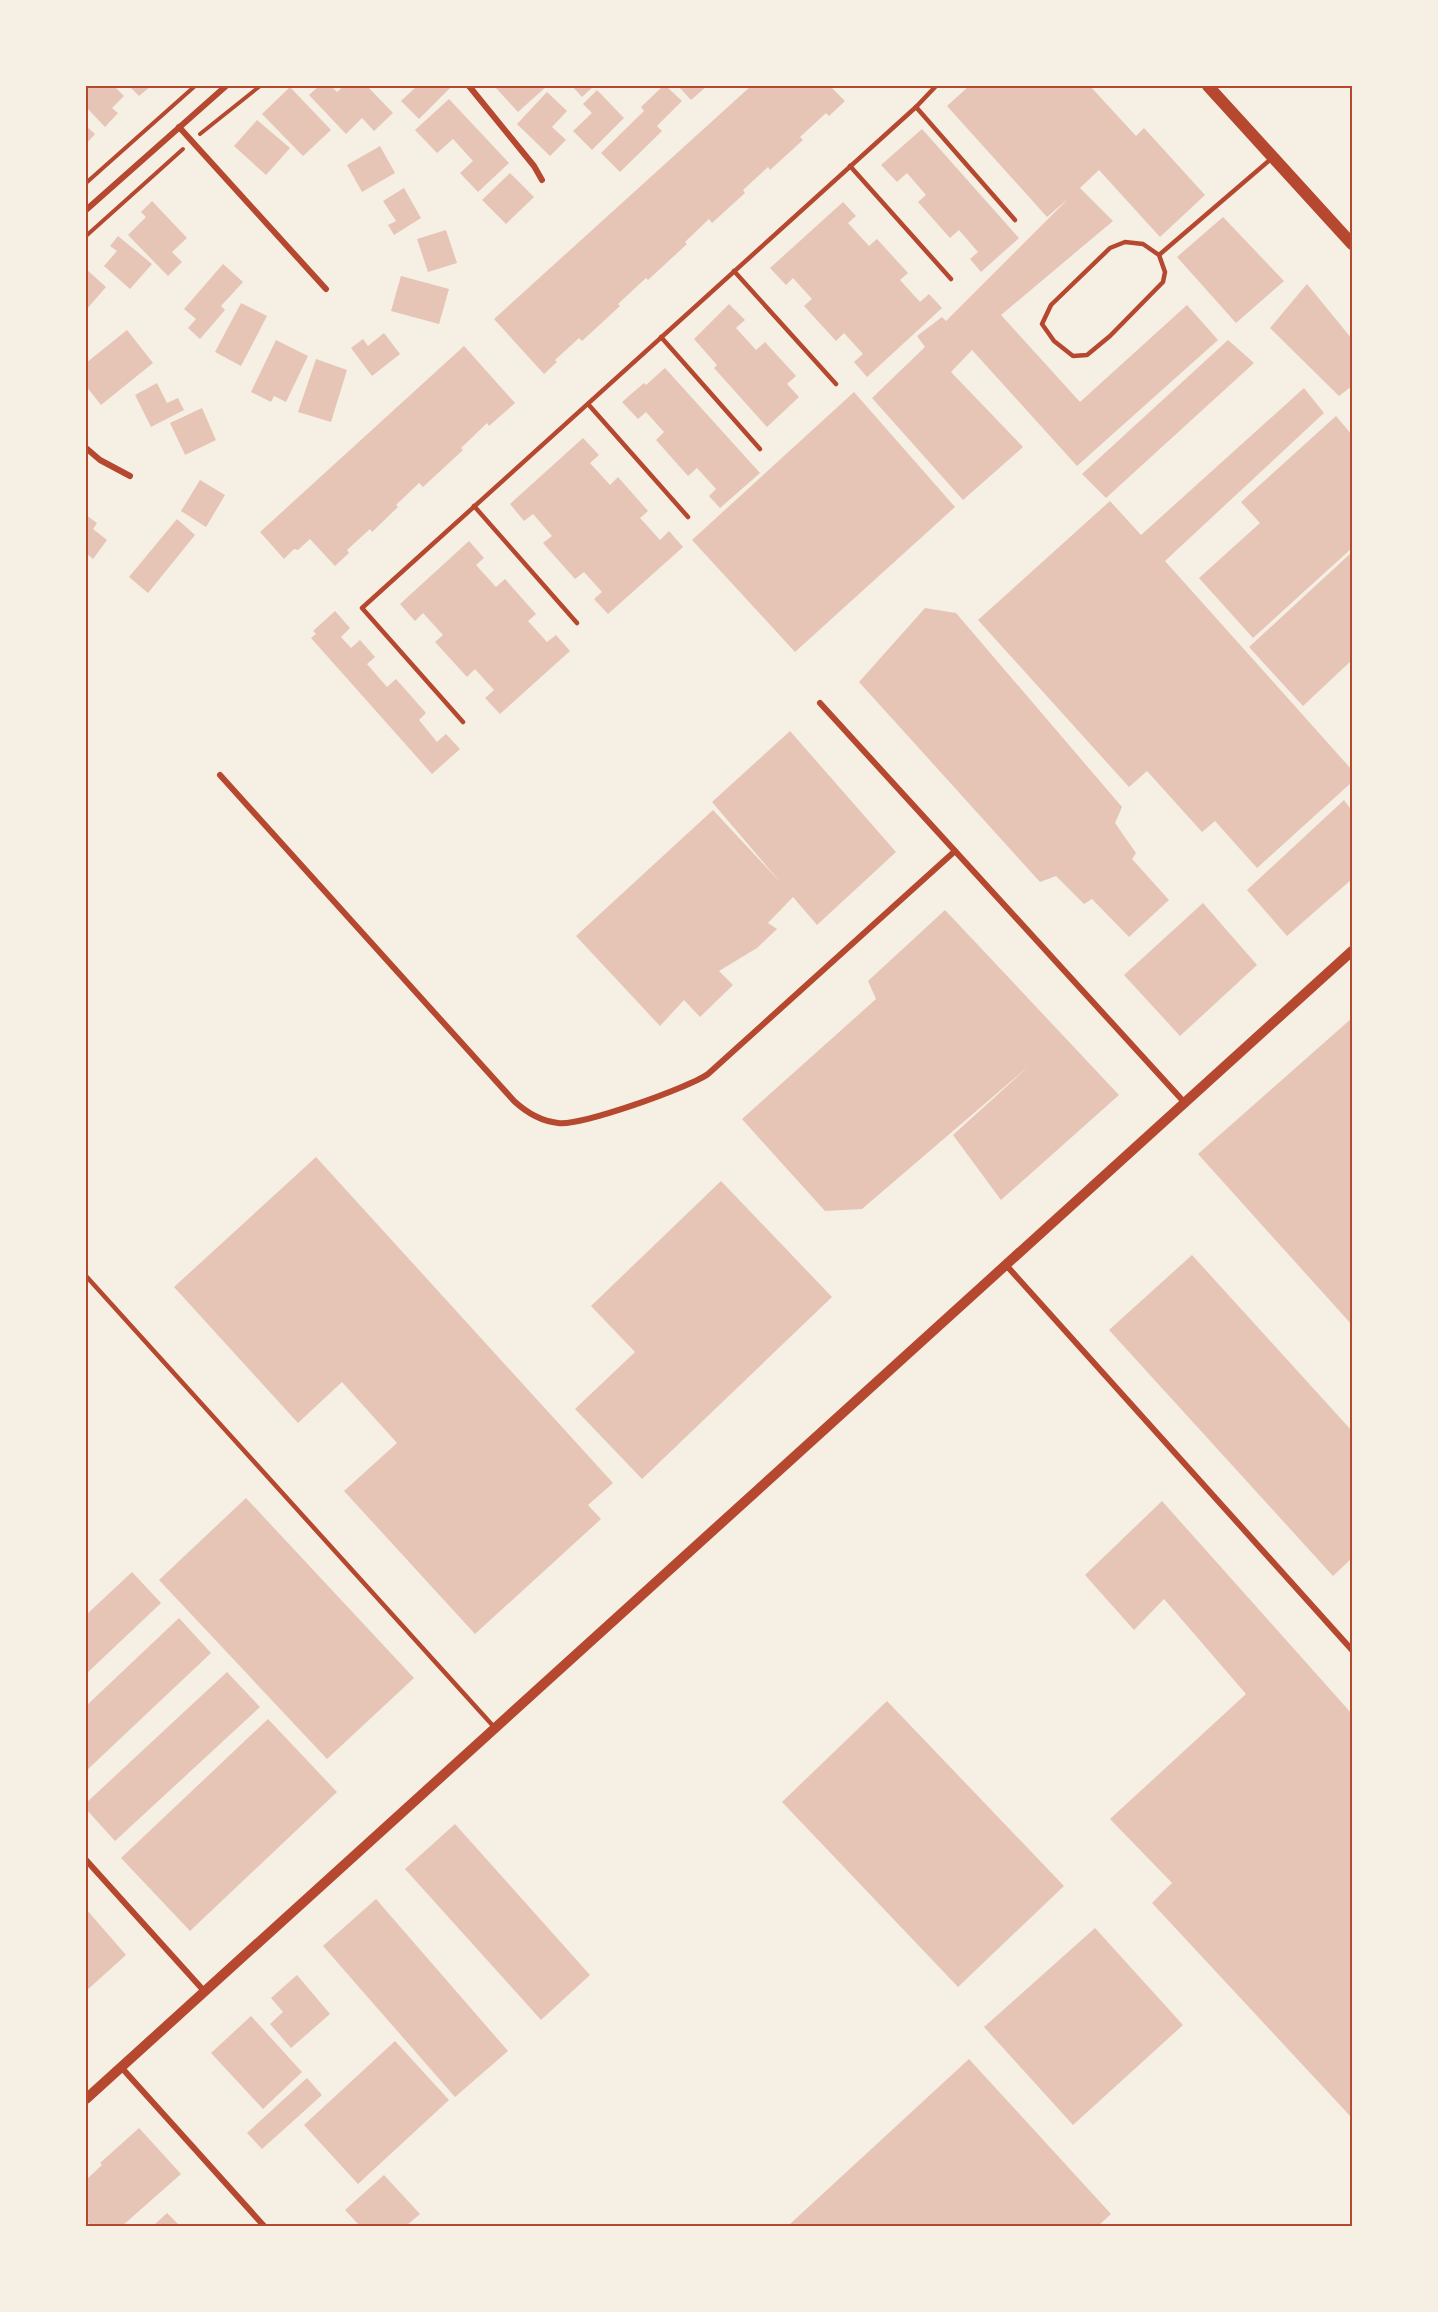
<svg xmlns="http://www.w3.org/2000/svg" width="1438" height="2312" font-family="'Fira Sans',sans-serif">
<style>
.building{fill:#e6c5b7}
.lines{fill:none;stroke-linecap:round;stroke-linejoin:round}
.path{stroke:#b5482f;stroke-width:4}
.service{stroke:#b5482f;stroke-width:4.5}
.minor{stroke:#b5482f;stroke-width:6}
.tertiary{stroke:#b5482f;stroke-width:10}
.secondary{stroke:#b5482f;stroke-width:12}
.neatline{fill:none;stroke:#b5482f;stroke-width:2}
</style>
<rect width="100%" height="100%" fill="#f6efe4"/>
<g class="building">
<path d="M 86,86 L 114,86 L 124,96 L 112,108 L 118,113 L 105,127 L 86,107 Z"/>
<path d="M 129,86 L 151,86 L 139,96 Z"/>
<path d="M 319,86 L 331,86 L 337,92 L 344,86 L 367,86 L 393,113 L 374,131 L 362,118 L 346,134 L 309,95 Z"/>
<path d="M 417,86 L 450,86 L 451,87 L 419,119 L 401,101 Z"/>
<path d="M 494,86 L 547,86 L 518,112 Z"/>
<path d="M 572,86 L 594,86 L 582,97 Z"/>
<path d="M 663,86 L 666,86 L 682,101 L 657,126 L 662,131 L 620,172 L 601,153 L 644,111 L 641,107 Z"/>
<path d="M 678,86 L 707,86 L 691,100 Z"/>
<path d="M 751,86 L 830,86 L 845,101 L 829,116 L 826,113 L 800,137 L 803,140 L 770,170 L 768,167 L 743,190 L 745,193 L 712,223 L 709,219 L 685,242 L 687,244 L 648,280 L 646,278 L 618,304 L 620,306 L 582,341 L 579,338 L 555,360 L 557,362 L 544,374 L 494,319 Z"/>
<path d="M 969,86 L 1090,86 L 1136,136 L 1144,128 L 1205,195 L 1160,237 L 1099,170 L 1080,188 L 1113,221 L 1001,315 L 1080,402 L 1187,305 L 1218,340 L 1077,466 L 972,350 L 951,372 L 1023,447 L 963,500 L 872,398 L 925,347 L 917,336 L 942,317 L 946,321 L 1069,198 L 1047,217 L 947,106 Z"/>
<path d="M 290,87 L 331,130 L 303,156 L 262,114 Z"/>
<path d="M 597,90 L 624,118 L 592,150 L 573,131 L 592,113 L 583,104 Z"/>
<path d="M 547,92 L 567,111 L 552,127 L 566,140 L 550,156 L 517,124 Z"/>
<path d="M 449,99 L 509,163 L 478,192 L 460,173 L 473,161 L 453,139 L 437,153 L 415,130 Z"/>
<path d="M 257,120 L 290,148 L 266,175 L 234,146 Z"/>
<path d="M 86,126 L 95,134 L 86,144 Z"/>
<path d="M 922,129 L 1019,238 L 981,272 L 970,259 L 978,252 L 959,230 L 950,238 L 918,202 L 926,195 L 907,173 L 897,182 L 881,165 Z"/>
<path d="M 380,146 L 395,173 L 362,192 L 347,165 Z"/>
<path d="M 510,173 L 534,197 L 506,224 L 482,200 Z"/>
<path d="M 404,188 L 421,218 L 394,235 L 388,225 L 396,221 L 383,201 Z"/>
<path d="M 152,201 L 187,238 L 172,252 L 182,262 L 168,276 L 128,235 L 146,217 L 141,212 Z"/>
<path d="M 843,202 L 856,216 L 848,223 L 869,246 L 877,239 L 908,273 L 900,280 L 920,302 L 929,294 L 942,308 L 867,377 L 854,362 L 863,354 L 844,333 L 836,341 L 804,306 L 812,299 L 793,278 L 786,285 L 770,268 Z"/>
<path d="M 1223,217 L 1284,281 L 1236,323 L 1177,257 Z"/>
<path d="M 446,230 L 457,263 L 428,272 L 417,239 Z"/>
<path d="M 118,236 L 152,264 L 130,289 L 104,266 L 117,251 L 110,246 Z"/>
<path d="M 223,264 L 243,282 L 221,306 L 225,310 L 200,339 L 188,328 L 196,319 L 184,309 Z"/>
<path d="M 86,269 L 106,287 L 86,310 Z"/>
<path d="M 401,276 L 449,289 L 439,324 L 391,311 Z"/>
<path d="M 1307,284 L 1352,339 L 1352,386 L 1339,396 L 1270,328 Z"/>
<path d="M 241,303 L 267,316 L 241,366 L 215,352 Z"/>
<path d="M 729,304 L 745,320 L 736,328 L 756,350 L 765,342 L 796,376 L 787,384 L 799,397 L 767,427 L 714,368 L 717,365 L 694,339 Z"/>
<path d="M 127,330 L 153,363 L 101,405 L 86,386 L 86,363 Z"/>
<path d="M 384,333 L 400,354 L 372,376 L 351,348 L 363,339 L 368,346 Z"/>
<path d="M 276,340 L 308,356 L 286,402 L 274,396 L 271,402 L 251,392 Z"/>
<path d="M 1228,340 L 1254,363 L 1106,498 L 1082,474 Z"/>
<path d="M 464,346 L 515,403 L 489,426 L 487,423 L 461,448 L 463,450 L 423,487 L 419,483 L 396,505 L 398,507 L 372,532 L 370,529 L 347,550 L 349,553 L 335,566 L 310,539 L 298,550 L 294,549 L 284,559 L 260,532 Z"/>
<path d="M 316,359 L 347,370 L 331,422 L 298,412 Z"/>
<path d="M 665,368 L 760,473 L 720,508 L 709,496 L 716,489 L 697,468 L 688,476 L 656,440 L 664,432 L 646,412 L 638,419 L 622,402 L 644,383 L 646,385 Z"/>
<path d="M 157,383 L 167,403 L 178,398 L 184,410 L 151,427 L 135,395 Z"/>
<path d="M 1304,388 L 1324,413 L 1165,561 L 1352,770 L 1352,782 L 1257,868 L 1215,821 L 1202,832 L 1147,771 L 1129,787 L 978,620 L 1110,501 L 1141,535 Z"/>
<path d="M 854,392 L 955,507 L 795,652 L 692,540 Z"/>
<path d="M 202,408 L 216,440 L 185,455 L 170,423 Z"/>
<path d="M 1336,416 L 1352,435 L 1352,548 L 1253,638 L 1199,578 L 1260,523 L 1241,502 Z"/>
<path d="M 583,438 L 599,455 L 590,463 L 610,485 L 618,477 L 648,511 L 640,518 L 660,540 L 669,531 L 683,547 L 608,614 L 594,599 L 602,592 L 584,572 L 575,579 L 543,543 L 552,536 L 533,514 L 524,521 L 510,504 Z"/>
<path d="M 200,480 L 225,495 L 206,527 L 181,511 Z"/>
<path d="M 86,515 L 97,523 L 93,529 L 107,540 L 93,559 L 86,553 Z"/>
<path d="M 177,519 L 195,535 L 148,593 L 129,577 Z"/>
<path d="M 469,541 L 484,558 L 476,565 L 496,587 L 505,579 L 536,614 L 528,621 L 547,642 L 556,635 L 570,651 L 500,714 L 485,698 L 494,690 L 475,669 L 467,677 L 435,642 L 443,635 L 423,613 L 415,621 L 400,604 Z"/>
<path d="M 1352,552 L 1352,660 L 1303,706 L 1249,647 Z"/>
<path d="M 925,608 L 956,613 L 1122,807 L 1115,823 L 1136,853 L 1132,859 L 1169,900 L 1129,937 L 1092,899 L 1084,904 L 1056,876 L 1040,882 L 859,682 Z"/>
<path d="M 335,611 L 350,628 L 341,637 L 351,648 L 360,640 L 375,657 L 367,664 L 387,687 L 396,679 L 426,713 L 419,720 L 437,742 L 446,734 L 460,749 L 432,774 L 311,638 L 316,634 L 313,631 Z"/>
<path d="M 790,731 L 896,852 L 817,925 L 793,897 L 768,923 L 777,929 L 757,948 L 719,971 L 733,985 L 700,1017 L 684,1000 L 660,1026 L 576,936 L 713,810 L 781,883 L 712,802 Z"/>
<path d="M 1344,800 L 1352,811 L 1352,879 L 1287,936 L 1247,890 Z"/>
<path d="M 1203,903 L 1257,965 L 1180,1036 L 1124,975 Z"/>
<path d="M 945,910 L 1119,1095 L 1001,1200 L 953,1135 L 1030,1065 L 862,1209 L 825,1211 L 742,1119 L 876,999 L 868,981 Z"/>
<path d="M 1352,1018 L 1352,1325 L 1198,1154 Z"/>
<path d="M 316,1157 L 613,1483 L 588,1505 L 601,1519 L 475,1634 L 344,1491 L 397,1443 L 342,1382 L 298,1423 L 174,1287 Z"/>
<path d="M 721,1181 L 832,1297 L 642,1479 L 575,1409 L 635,1352 L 591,1306 Z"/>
<path d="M 1192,1255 L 1352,1431 L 1352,1558 L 1333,1576 L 1109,1330 Z"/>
<path d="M 246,1498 L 414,1678 L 327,1759 L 159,1580 Z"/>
<path d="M 1162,1501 L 1352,1714 L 1352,2118 L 1152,1903 L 1172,1883 L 1110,1819 L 1246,1694 L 1164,1599 L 1134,1630 L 1085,1575 Z"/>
<path d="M 132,1572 L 161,1603 L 86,1674 L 86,1615 Z"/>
<path d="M 179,1618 L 211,1653 L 86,1771 L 86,1706 Z"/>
<path d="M 227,1672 L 260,1707 L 115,1841 L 86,1809 L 86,1803 Z"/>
<path d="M 887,1701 L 1064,1886 L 958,1987 L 782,1802 Z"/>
<path d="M 268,1719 L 337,1792 L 190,1931 L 121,1858 Z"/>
<path d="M 455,1824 L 590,1975 L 541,2020 L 405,1869 Z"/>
<path d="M 376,1899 L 508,2051 L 455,2097 L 323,1946 Z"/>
<path d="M 86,1909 L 126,1955 L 86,1991 Z"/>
<path d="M 1095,1928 L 1183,2025 L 1073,2125 L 984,2027 Z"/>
<path d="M 297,1975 L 330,2014 L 291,2048 L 270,2024 L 283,2012 L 271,1998 Z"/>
<path d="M 251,2016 L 302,2072 L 263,2109 L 211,2053 Z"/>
<path d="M 395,2041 L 449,2100 L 358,2184 L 304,2125 Z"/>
<path d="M 969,2059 L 1111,2214 L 1098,2226 L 793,2226 L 790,2224 Z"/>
<path d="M 307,2078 L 322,2095 L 262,2149 L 247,2133 Z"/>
<path d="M 139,2128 L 181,2174 L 122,2226 L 91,2226 L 86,2220 L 86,2180 L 102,2165 L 100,2163 Z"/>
<path d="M 384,2175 L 420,2214 L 406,2226 L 360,2226 L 345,2210 Z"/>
<path d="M 167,2213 L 180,2226 L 153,2226 Z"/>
</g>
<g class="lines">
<g class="path">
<path d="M 200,134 L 260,86"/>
<path d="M 86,183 L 195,86"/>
<path d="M 86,236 L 183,149"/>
</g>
<g class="service">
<path d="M 916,107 L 1015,220"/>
<path d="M 850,166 L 951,279"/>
<path d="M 1159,255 L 1143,244 L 1125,242 L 1110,248 L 1051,305 L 1042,324 L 1054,341 L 1073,356 L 1087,355 L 1110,336 L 1163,282 L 1165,272 L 1159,255 L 1271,159"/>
<path d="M 734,271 L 836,384"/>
<path d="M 661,337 L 760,449"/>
<path d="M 588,404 L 688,517"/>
<path d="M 474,506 L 577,623"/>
<path d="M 463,722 L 362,608 L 916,107 L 936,86"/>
<path d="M 86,1276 L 495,1728"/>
</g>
<g class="minor">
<path d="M 469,86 L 534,166 L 542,180"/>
<path d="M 179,127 L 326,289"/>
<path d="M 86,210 L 226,86"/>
<path d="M 86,448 L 100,460 L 130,476"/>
<path d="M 820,703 L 1185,1103"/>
<path d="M 220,775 L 514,1101 C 527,1113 540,1121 558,1123 C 581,1126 688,1088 708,1074 L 955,851"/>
<path d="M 1006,1265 L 1352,1650"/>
<path d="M 86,1860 L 205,1992"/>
<path d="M 121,2067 L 264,2226"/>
</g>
<path class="tertiary" d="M 86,2099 L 1352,951"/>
<path class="secondary" d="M 1208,86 L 1352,244"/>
</g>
<rect width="1438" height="2312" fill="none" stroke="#f6efe4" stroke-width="174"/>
<rect x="87" y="87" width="1264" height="2138" class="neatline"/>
</svg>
